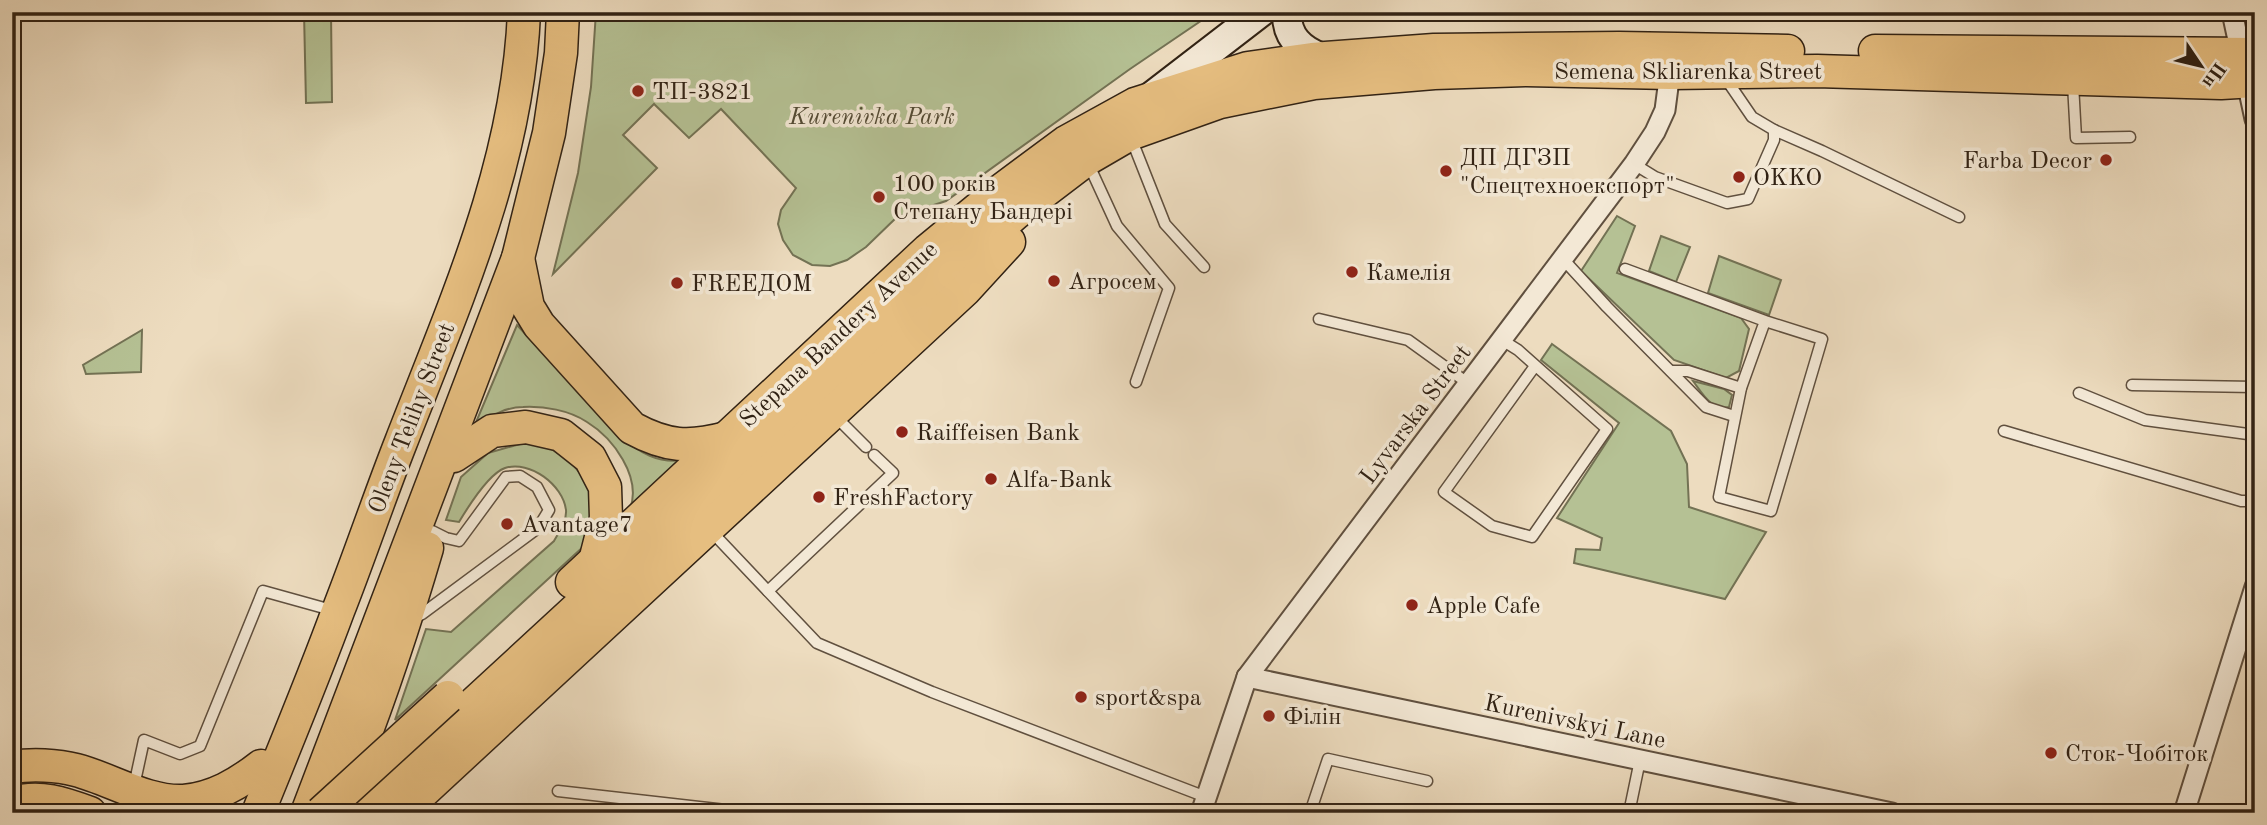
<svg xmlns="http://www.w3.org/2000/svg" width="2267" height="825" font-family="'Old Standard TT',serif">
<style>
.green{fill:#b5c194;stroke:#737254;stroke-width:2}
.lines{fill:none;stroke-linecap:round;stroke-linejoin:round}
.service-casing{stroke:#60503f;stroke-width:13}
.minor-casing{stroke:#60503f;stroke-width:23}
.secondary-casing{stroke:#312214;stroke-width:32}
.primary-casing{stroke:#312214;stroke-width:35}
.service{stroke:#f3e8d5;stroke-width:10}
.minor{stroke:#f3e8d5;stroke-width:19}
.secondary{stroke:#f3e8d5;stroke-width:28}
.primary{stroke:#e6be80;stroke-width:32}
.primary-bridge-casing{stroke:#312214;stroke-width:35;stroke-linecap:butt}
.primary-bridge{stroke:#e6be80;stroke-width:32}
.poi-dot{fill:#8f2418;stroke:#f3e8d5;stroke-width:2.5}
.labels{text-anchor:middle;stroke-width:7;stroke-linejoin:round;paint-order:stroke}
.street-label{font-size:24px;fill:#312214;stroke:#f3e8d5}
.poi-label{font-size:24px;fill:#312214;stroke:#f3e8d5;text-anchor:start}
.park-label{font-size:24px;font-style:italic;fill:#524a34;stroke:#f3e8d5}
</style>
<rect width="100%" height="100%" fill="#eddcbf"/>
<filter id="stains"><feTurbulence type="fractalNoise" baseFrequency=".00286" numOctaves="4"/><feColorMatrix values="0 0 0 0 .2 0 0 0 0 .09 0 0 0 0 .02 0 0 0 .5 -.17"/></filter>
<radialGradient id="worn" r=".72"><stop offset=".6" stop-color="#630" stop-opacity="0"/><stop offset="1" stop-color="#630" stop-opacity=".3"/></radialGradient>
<g class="green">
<path d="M 304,12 L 331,12 L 332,102 L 306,103 Z"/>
<path d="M 596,12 L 1214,12 L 1130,69 L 946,201 L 897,217 L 866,247 L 847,260 L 830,266 L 812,265 L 793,255 L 783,240 L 778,224 L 781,210 L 796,188 L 721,109 L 689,138 L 654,104 L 623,135 L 657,168 L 553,274 L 578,173 L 591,87 Z"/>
<path d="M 1617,216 L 1635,226 L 1617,273 L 1741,318 L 1749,329 L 1739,371 L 1726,378 L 1674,360 L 1581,271 Z"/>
<path d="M 1661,236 L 1690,247 L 1676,282 L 1649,271 Z"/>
<path d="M 1719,256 L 1781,280 L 1769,315 L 1708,293 Z"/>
<path d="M 517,325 L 620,436 C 640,453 658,464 684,460 L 630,509 C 642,477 613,438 587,422 C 569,410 544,406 523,407 C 504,407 490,417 474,427 Z"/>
<path d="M 142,330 L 141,372 L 86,374 L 83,365 Z"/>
<path d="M 1552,344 L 1671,431 L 1687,464 L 1689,507 L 1766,532 L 1725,599 L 1574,563 L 1576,549 L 1600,550 L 1602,538 L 1557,518 L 1619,423 L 1541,360 Z"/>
<path d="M 1693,381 L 1724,389 L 1732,395 L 1729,407 C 1712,412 1702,393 1693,381 Z"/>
<path d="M 527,442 L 548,447 L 570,461 L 584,478 L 594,501 L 584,546 L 395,720 L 426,629 L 451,632 L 554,541 C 559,532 567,521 566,510 C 563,485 530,460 505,468 C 488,474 468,507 459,522 L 446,520 L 461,477 L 488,453 Z"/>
</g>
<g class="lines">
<g class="service-casing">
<g id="service">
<path d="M 2073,84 L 2076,138 L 2130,137"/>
<path d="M 1774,130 L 1822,151 L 1959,217"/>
<path d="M 1131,138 L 1165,224 L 1204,267"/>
<path d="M 1088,163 L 1117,226 L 1169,288 L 1136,382"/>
<path d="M 1634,164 L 1655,177 L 1727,203 L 1748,199 L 1774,140 L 1774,130 L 1752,117 L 1726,79"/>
<path d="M 1563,259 L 1607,307 L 1706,407 L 1734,416"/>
<path d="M 1625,269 L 1765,321 L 1741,388 L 1719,497 L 1771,511 L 1822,339 L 1765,321"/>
<path d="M 1319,319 L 1408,340 L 1469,384"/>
<path d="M 1502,340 L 1518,350 L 1607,429 L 1532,537 L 1492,526 L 1444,492 L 1535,366"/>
<path d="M 1671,371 L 1688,371 L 1741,388"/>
<path d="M 2132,385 L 2255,387"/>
<path d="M 2079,393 L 2145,420 L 2255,435"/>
<path d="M 834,415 L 866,447"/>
<path d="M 2004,431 L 2241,501 L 2255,501"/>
<path d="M 710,530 L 817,643 L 932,692 L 1206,797"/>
<path d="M 768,591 L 893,473 L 874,455"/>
<path d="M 412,619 L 422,614 L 538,528 L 549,510 L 537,487 L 520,476 L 506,477 L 459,541 L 446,538 L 432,531"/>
<path d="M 134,786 L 144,740 L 180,754 L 200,746 L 263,591 L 335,611"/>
<path d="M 558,791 L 752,813"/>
<path d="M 1542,811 L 1552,813"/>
<path d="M 1310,813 L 1328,759 L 1427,781"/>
<path d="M 1629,813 L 1640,760"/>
</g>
</g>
<g class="minor-casing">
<g id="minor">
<path d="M 2232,12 L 2255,119"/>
<path d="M 1247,677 L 1892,813"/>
<path d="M 1201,813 L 1247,677 L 1634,164 L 1655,132 L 1665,110 L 1671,64"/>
<path d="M 2184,813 L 2255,587"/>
</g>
</g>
<g class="secondary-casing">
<g id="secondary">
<path d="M 1287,12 C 1286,37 1301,50 1322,58"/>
<path d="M 1152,96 L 1261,12"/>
</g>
</g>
<g class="primary-casing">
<g id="primary">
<path d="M 1875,51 L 2255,54"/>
<path d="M 518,258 L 528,307 L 539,325 L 632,428 C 667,447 689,448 727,438"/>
<path d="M 454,456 L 492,431 L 526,427 L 561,435 L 590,458 L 605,487 L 606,518 L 595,561"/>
<path d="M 572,582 L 928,250 L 996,194 L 1066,142 L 1135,104 L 1248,68 L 1312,59 L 1434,50 L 1619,48 L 1788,51"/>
<path d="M 12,767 C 32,764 57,765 76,770 C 111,779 147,803 184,801 C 214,798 238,784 261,766"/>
<path d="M 340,799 C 374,717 402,633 427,548"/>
<path d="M 12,803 C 40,795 63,803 90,813"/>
<path d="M 258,813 C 285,746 313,679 338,611 C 360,555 379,498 401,442 C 455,303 518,164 524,12"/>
<path d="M 307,813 L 518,258 L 549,133 L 561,53 L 563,12"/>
<path d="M 355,813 L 813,391 L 946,274 L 1016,213 L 1087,159 L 1130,134 L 1220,102 L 1314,83 L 1434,73 L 1526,70 L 1670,73 L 1817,71 L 2221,83 L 2255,81"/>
<path d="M 400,813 L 965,290 L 1009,242"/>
</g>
</g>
<use href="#service" class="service"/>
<use href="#minor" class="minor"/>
<use href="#secondary" class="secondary"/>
<use href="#primary" class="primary"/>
<g class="primary-bridge-casing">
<path id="primary-bridge" d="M 321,813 L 448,697"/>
</g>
<use href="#primary-bridge" class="primary-bridge"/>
</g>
<g class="poi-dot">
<circle cx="638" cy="91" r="7"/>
<circle cx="2106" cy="160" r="7"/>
<circle cx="1446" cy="171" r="7"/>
<circle cx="1739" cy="177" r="7"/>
<circle cx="879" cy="197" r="7"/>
<circle cx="1352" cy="272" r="7"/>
<circle cx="1054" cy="281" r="7"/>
<circle cx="677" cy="283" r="7"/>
<circle cx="902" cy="432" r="7"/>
<circle cx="991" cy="479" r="7"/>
<circle cx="819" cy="497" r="7"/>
<circle cx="507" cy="524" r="7"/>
<circle cx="1412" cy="605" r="7"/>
<circle cx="1081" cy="697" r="7"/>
<circle cx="1269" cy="716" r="7"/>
<circle cx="2051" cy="753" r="7"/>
</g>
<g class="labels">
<g class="street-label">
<text x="1688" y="79">Semena Skliarenka Street</text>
<text transform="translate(838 334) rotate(-43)" y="8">Stepana Bandery Avenue</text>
<text transform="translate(1415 414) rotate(-53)" y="8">Lyvarska Street</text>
<text transform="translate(411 418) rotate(-69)" y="8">Oleny Telihy Street</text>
<text transform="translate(1575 721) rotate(12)" y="8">Kurenivskyi Lane</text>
</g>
<g class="poi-label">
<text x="652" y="99">ТП-3821</text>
<text x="1460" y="165">ДП ДГЗП<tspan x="1460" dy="28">"Спецтехноекспорт"</tspan></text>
<text x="2092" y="168" text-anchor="end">Farba Decor</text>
<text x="1753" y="185">OKKO</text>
<text x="893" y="191">100 років<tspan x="893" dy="28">Степану Бандері</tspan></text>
<text x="1366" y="280">Камелія</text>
<text x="1068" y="289">Агросем</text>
<text x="691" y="291">FREEДОМ</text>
<text x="916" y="440">Raiffeisen Bank</text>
<text x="1005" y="487">Alfa-Bank</text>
<text x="833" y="505">FreshFactory</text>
<text x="521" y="532">Avantage7</text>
<text x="1426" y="613">Apple Cafe</text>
<text x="1095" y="705">sport&amp;spa</text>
<text x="1283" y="724">Філін</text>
<text x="2065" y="761">Сток-Чобіток</text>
</g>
<g class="park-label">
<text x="872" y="124">Kurenivka Park</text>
</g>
</g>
<rect width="2267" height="825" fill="none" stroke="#eddcbf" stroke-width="42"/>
<rect x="14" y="14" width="2239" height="797" fill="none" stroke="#312214" stroke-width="3.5"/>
<rect x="21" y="21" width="2225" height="783" fill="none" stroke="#312214" stroke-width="2"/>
<g transform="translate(2201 66) rotate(125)" stroke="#f3e8d5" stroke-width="5" paint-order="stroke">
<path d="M0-5L12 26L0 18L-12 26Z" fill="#312214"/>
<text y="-10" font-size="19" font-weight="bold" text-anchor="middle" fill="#312214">Пн</text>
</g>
<rect width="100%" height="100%" filter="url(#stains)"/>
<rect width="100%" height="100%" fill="url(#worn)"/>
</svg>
